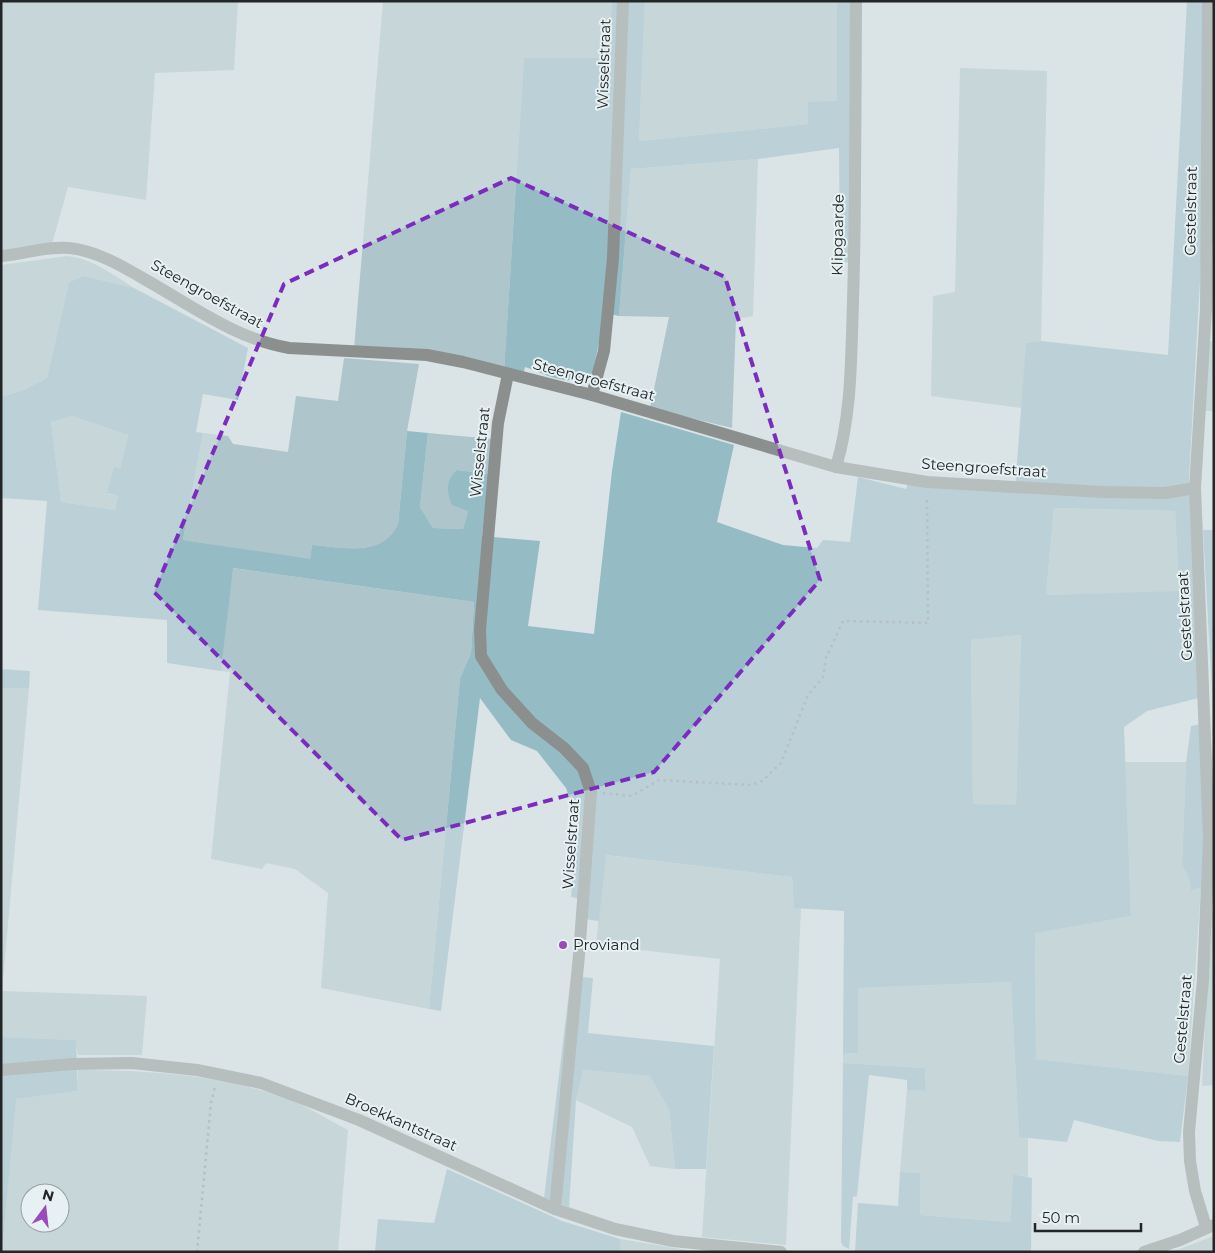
<svg xmlns="http://www.w3.org/2000/svg" width="1215" height="1253" font-family="Montserrat,sans-serif">
<style>
.green{fill:#adc5cb;fill-rule:evenodd}
.forest{fill:#95bbc5;fill-rule:evenodd}
.lines{fill:none;stroke-linecap:round;stroke-linejoin:round}
.path{stroke:#8d9496;stroke-width:2.5;stroke-dasharray:2.5 4;stroke-linecap:butt}
.minor{stroke:#8b908f;stroke-width:12}
.marked{fill:none;stroke:#7b2cbf;stroke-width:4;stroke-dasharray:10 6;stroke-linejoin:round}
.poi-dot{fill:#9a4bbb;stroke:#e7f1f3;stroke-width:2}
.labels{text-anchor:middle;stroke-width:4;stroke-linejoin:round;paint-order:stroke}
.street-label{font-size:15px;fill:#222627;stroke:#e7f1f3}
.poi-label{font-size:15px;fill:#222627;stroke:#e7f1f3;text-anchor:start}
</style>
<rect width="100%" height="100%" fill="#dae3e6"/>
<g class="green">
<path d="M 1,1 L 238,1 L 234,70 L 155,73 L 146,200 L 68,187 L 52,244 L 1,254 Z"/>
<path d="M 383,1 L 612,1 L 608,58 L 524,59 L 504,371 L 354,349 Z"/>
<path d="M 645,1 L 837,1 L 837,102 L 808,124 L 639,141 Z"/>
<path d="M 960,68 L 1047,71 L 1041,341 L 1026,343 L 1022,408 L 931,396 L 933,296 L 955,292 Z"/>
<path d="M 758,159 L 753,316 L 736,319 L 732,428 L 650,408 L 669,317 L 619,316 L 631,169 Z"/>
<path d="M 67,256 C 93,259 112,274 134,288 L 84,276 L 69,282 L 47,378 L 21,391 L 1,397 L 1,265 Z"/>
<path d="M 1209,341 L 1214,341 L 1214,411 L 1204,411 Z"/>
<path d="M 344,358 L 419,364 L 407,431 L 398,524 C 382,558 343,547 312,545 L 310,560 L 183,540 L 203,433 L 228,436 L 233,444 L 288,452 L 296,396 L 338,401 Z"/>
<path d="M 72,416 L 128,435 L 120,469 L 114,468 L 108,494 L 118,496 L 115,510 L 61,502 L 51,422 Z"/>
<path d="M 428,433 L 493,439 L 489,474 L 457,470 L 468,511 L 463,529 L 433,528 L 420,507 Z"/>
<path d="M 1054,508 L 1175,511 L 1179,592 L 1046,595 Z"/>
<path d="M 232,568 L 474,602 L 471,653 L 460,678 L 429,1009 L 321,988 L 328,893 L 295,869 L 266,863 L 262,869 L 211,859 L 230,672 L 221,671 Z"/>
<path d="M 1021,635 L 1016,806 L 973,804 L 971,640 Z"/>
<path d="M 1,688 L 29,688 L 2,991 L 147,996 L 142,1055 L 78,1055 L 75,1040 L 1,1037 Z"/>
<path d="M 1125,762 L 1186,762 L 1182,864 L 1189,879 L 1191,891 L 1201,887 L 1188,1076 L 1036,1059 L 1035,932 L 1131,916 Z"/>
<path d="M 605,855 L 792,877 L 794,907 L 801,908 L 786,1245 L 702,1237 L 720,959 L 596,945 Z"/>
<path d="M 1211,912 L 1214,912 L 1214,1085 L 1202,1086 Z"/>
<path d="M 1011,982 L 1019,1136 L 1028,1138 L 1028,1177 L 1013,1174 L 1010,1222 L 920,1215 L 920,1173 L 900,1172 L 907,1090 L 926,1091 L 925,1068 L 843,1063 L 843,1054 L 858,1053 L 858,988 Z"/>
<path d="M 78,1070 C 150,1070 226,1075 293,1101 C 312,1109 330,1121 348,1130 L 338,1252 L 2,1252 L 15,1099 L 78,1091 ZM 30,1193 L 60,1193 L 60,1223 L 30,1223 Z"/>
<path d="M 583,1070 L 650,1076 L 669,1110 L 675,1169 L 650,1166 L 632,1127 L 576,1100 Z"/>
<path d="M 1214,1236 L 1214,1252 L 1172,1252 Z"/>
<path d="M 620,1239 L 687,1250 L 687,1252 L 620,1252 Z"/>
</g>
<g class="forest">
<path d="M 612,1 L 645,1 L 639,141 L 808,124 L 808,102 L 837,101 L 837,1 L 862,1 L 860,263 L 840,262 L 839,148 L 758,159 L 631,169 L 619,316 L 605,313 L 593,372 C 572,390 548,375 525,367 L 523,375 L 504,371 L 524,58 L 608,58 Z"/>
<path d="M 1187,1 L 1214,1 L 1214,243 L 1202,244 L 1189,479 L 1199,698 L 1147,711 L 1124,727 L 1131,916 L 1035,933 L 1036,1059 L 1188,1076 L 1180,1142 L 1158,1141 L 1074,1120 L 1067,1142 L 1019,1137 L 1011,982 L 858,988 L 858,1053 L 843,1054 L 844,911 L 794,908 L 792,877 L 606,855 L 599,921 L 578,918 L 581,899 L 571,897 L 579,825 L 566,788 L 537,751 L 511,740 L 480,698 L 441,1011 L 429,1009 L 460,678 L 471,653 L 474,602 L 233,568 L 221,671 L 167,663 L 167,620 L 38,610 L 47,501 L 1,498 L 1,397 L 21,391 L 47,378 L 69,282 L 84,276 L 134,288 L 248,348 L 238,400 L 203,394 L 196,432 L 203,433 L 183,540 L 310,559 L 312,545 C 343,547 382,558 398,524 L 407,431 L 428,433 L 420,507 L 433,528 L 463,529 L 468,511 L 452,505 C 446,492 446,480 457,470 L 489,474 L 482,536 L 540,541 L 528,626 L 594,634 L 612,471 L 621,412 L 734,445 L 717,522 L 783,545 L 817,548 L 823,540 L 850,542 L 858,477 L 906,489 L 908,482 L 1015,489 L 1026,343 L 1041,341 L 1168,355 ZM 72,416 L 128,435 L 120,469 L 114,467 L 107,493 L 118,496 L 115,510 L 61,502 L 51,422 ZM 1054,508 L 1175,511 L 1179,591 L 1046,595 ZM 1021,635 L 1016,805 L 973,804 L 971,640 Z"/>
<path d="M 1203,530 L 1214,530 L 1214,727 Z"/>
<path d="M 1,669 L 30,671 L 29,688 L 1,688 Z"/>
<path d="M 1201,724 L 1204,841 L 1201,887 L 1191,891 L 1189,879 L 1182,864 L 1186,762 L 1191,726 Z"/>
<path d="M 571,976 L 593,978 L 588,1033 L 714,1046 L 706,1169 L 675,1169 L 669,1110 L 650,1076 L 583,1070 L 576,1100 L 569,1207 L 544,1198 Z"/>
<path d="M 1,1037 L 76,1040 L 78,1091 L 16,1099 L 2,1252 Z"/>
<path d="M 843,1063 L 925,1068 L 926,1091 L 907,1090 L 907,1080 L 869,1075 L 857,1196 L 853,1197 L 849,1249 L 843,1246 L 841,1242 Z"/>
<path d="M 447,1169 L 562,1221 L 620,1239 L 620,1252 L 375,1252 L 378,1219 L 434,1223 Z"/>
<path d="M 900,1172 L 920,1173 L 920,1215 L 1010,1222 L 1013,1174 L 1032,1178 L 1031,1252 L 855,1252 L 858,1203 L 898,1206 Z"/>
</g>
<g class="lines">
<g class="path">
<path d="M 603,793 L 632,796 L 659,780 L 751,785 L 762,781 L 781,763 L 808,695 L 823,677 L 826,658 L 843,621 L 928,623 L 927,496"/>
<path d="M 197,1252 L 211,1103 L 215,1087"/>
</g>
<g class="minor">
<path d="M 1,256 C 24,254 46,246 69,248 C 97,251 122,266 146,280 C 192,306 236,339 289,348 L 427,355 L 463,362 L 592,395 L 836,467 L 927,482 L 1104,492 L 1165,493 L 1195,488"/>
<path d="M 508,374 L 498,423 L 480,630 L 481,656 L 502,690 L 532,723 L 564,748 L 583,768 L 591,792 L 579,955 L 555,1209"/>
<path d="M 592,395 L 604,351 L 613,258 L 623,1"/>
<path d="M 836,467 C 852,414 851,357 853,302 C 856,202 855,101 856,1"/>
<path d="M 1,1070 L 72,1064 L 132,1063 L 197,1070 L 261,1083 L 359,1120 L 555,1209 L 615,1229 L 673,1241 L 781,1252"/>
<path d="M 1206,1227 L 1195,1191 L 1190,1161 L 1189,1132 L 1203,979 L 1209,838 L 1195,488 L 1206,309 L 1208,1"/>
<path d="M 1144,1252 L 1180,1240 L 1214,1225"/>
</g>
</g>
<path d="M0 0H1215V1253H0ZM 511,178 L 725,277 L 820,580 L 654,772 L 402,840 L 154,592 L 284,284 Z" fill="#dae3e6" fill-opacity=".55" fill-rule="evenodd"/>
<path class="marked" d="M 511,178 L 725,277 L 820,580 L 654,772 L 402,840 L 154,592 L 284,284 Z"/>
<circle class="poi-dot" cx="563" cy="945" r="5"/>
<g class="labels">
<g class="street-label">
<text transform="translate(604 64) rotate(-88)" y="5">Wisselstraat</text>
<text transform="translate(1191 211) rotate(-89)" y="5">Gestelstraat</text>
<text transform="translate(838 235) rotate(-89)" y="5">Klipgaarde</text>
<text transform="translate(207 294) rotate(29)" y="5">Steengroefstraat</text>
<text transform="translate(594 380) rotate(15)" y="5">Steengroefstraat</text>
<text transform="translate(480 452) rotate(-84)" y="5">Wisselstraat</text>
<text transform="translate(984 468) rotate(4)" y="5">Steengroefstraat</text>
<text transform="translate(1185 616) rotate(-93)" y="5">Gestelstraat</text>
<text transform="translate(571 844) rotate(-86)" y="5">Wisselstraat</text>
<text transform="translate(1183 1019) rotate(-85)" y="5">Gestelstraat</text>
<text transform="translate(401 1122) rotate(24)" y="5">Broekkantstraat</text>
</g>
<g class="poi-label">
<text x="573" y="950">Proviand</text>
</g>
</g>
<rect width="1215" height="1253" fill="none" stroke="#222627" stroke-width="5"/>
<g transform="translate(45 1208) rotate(15)"><circle r="24" fill="#e7f1f3" stroke="#98a0a1"/>
<path d="M0-4L9 19L0 12L-9 19Z" fill="#9a4bbb"/>
<text y="-8" font-size="14" font-weight="bold" text-anchor="middle" fill="#222627">N</text>
</g>
<path d="M1035 1223v8h106v-8" fill="none" stroke="#222627" stroke-width="2.5"/>
<text x="1042" y="1223" font-size="15" fill="#222627" stroke="#e7f1f3" stroke-width="4" paint-order="stroke">50 m</text>
</svg>
